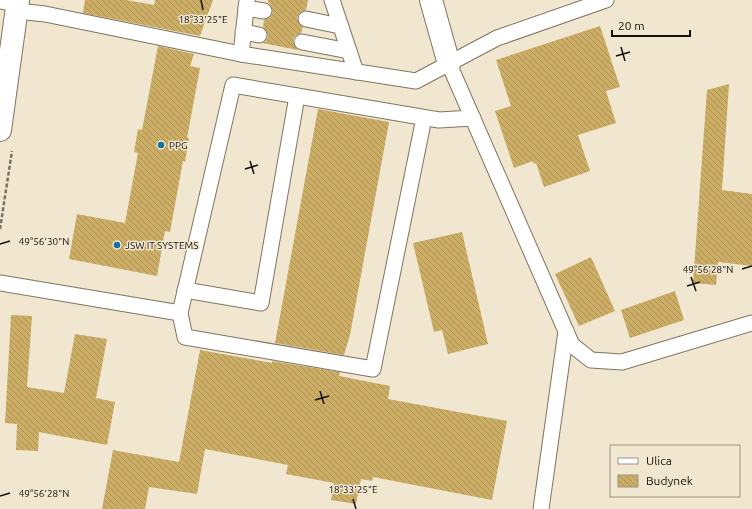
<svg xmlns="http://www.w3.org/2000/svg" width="752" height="509" font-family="Ubuntu,sans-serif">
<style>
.building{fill:url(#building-back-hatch)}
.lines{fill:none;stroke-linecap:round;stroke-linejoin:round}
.lane-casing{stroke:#7e7561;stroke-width:17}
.street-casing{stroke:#7e7561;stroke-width:24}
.secondary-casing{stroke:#7e7561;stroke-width:24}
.path{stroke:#787264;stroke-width:2.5;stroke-dasharray:4 2;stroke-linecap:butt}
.lane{stroke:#fff;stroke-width:15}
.street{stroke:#fff;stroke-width:22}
.secondary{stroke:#fff;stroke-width:22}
.ticks{fill:none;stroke:#14110a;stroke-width:1.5}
.poi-dot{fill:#1472a0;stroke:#f1e7d1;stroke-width:1.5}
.labels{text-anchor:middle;stroke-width:3;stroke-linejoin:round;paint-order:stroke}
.poi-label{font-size:10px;fill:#14110a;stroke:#f1e7d1;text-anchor:start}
.ticks-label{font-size:10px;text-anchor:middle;fill:#14110a;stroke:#f1e7d1;stroke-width:3;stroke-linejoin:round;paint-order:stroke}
</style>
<defs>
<pattern id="building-back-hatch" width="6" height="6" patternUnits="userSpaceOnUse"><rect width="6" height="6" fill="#cbad65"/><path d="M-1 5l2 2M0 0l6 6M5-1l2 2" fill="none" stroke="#ad9456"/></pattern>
</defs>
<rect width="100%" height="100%" fill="#f1e7d1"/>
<g class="building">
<path d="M 85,0 L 126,0 L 154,5 L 155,0 L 213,0 L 200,36 L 83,13 Z"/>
<path d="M 268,0 L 308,0 L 306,10 L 303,11 L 300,13 L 297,17 L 298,22 L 300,25 L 303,27 L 301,33 L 295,36 L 293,40 L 294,45 L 298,50 L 262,43 L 266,41 L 268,36 L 267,32 L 263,27 L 264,20 L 268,19 L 271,17 L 273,12 L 272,8 L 270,4 L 268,3 Z"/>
<path d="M 600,26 L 620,87 L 606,91 L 616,123 L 578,135 L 590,171 L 544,187 L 536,163 L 534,164 L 533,161 L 514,168 L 495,111 L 511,106 L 496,60 Z"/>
<path d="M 158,46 L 194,54 L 190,66 L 200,68 L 187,138 L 189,138 L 185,162 L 183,161 L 170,232 L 165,231 L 157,276 L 69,259 L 77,214 L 125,223 L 138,153 L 134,152 L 138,129 L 142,130 Z"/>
<path d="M 729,84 L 722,190 L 752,194 L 752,266 L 718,262 L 716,285 L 693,283 L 707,90 Z"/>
<path d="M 318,109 L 389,122 L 350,335 L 344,355 L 275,343 Z"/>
<path d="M 462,232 L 488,344 L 448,354 L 442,330 L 434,332 L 413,243 Z"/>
<path d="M 591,257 L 615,311 L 579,326 L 555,274 Z"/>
<path d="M 675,291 L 684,320 L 630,338 L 621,310 Z"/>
<path d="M 11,315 L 32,316 L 27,387 L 64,393 L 75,334 L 107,339 L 96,398 L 115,402 L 107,445 L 39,432 L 38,451 L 16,450 L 17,424 L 5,423 Z"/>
<path d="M 200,350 L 272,363 L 272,361 L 340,372 L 339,376 L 390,386 L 388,399 L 507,421 L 492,500 L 373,477 L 372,481 L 361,479 L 356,504 L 331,500 L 334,483 L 286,474 L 288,465 L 205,449 L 197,494 L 149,487 L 145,509 L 102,509 L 113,450 L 179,462 Z"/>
</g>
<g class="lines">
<g class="lane-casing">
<g id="lane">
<path d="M 247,0 L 241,54 L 416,81 L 497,38 L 606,0"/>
<path d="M 332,0 L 356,72"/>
<path d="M 0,1 L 18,4"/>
<path d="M 246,8 L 264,11"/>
<path d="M 17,11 L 45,14 L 241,54"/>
<path d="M 306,19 L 340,26"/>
<path d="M 243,32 L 259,35"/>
<path d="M 302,42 L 349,51"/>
<path d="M 449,64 L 572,345 L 591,360 L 622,362 L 752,323"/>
<path d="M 0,283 L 180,313 L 233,85 L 439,120 L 473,118"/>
<path d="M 185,290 L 261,303 L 297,96"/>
<path d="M 180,313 L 185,337 L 373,369 L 424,118"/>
<path d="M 541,509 L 566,331"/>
</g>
</g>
<g class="street-casing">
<path id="street" d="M 431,0 L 449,64"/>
</g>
<g class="secondary-casing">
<path id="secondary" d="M 0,130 L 18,0"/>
</g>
<path class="path" d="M 0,229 L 12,151"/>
<use href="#lane" class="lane"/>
<use href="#street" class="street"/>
<use href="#secondary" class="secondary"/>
</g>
<path class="ticks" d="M 201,0 L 203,10M 621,47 L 625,61M 616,56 L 630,52M 250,161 L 254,174M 245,169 L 258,165M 0,244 L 10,241M 742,269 L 752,266M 691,277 L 696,291M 687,286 L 700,282M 320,391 L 324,404M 315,400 L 329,396M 0,496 L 10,493M 353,499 L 356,509"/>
<g class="poi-dot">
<circle cx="161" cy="145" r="4"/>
<circle cx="117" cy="245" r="4"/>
</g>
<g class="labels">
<g class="poi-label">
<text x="169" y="149">PPG</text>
<text x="125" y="249">JSW IT SYSTEMS</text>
</g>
</g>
<g class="ticks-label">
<text x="203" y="23">18°33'25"E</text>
<text x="44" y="245">49°56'30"N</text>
<text x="708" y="273">49°56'28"N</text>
<text x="353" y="493">18°33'25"E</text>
<text x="44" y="497">49°56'28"N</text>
</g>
<rect x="610" y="445" width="130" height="52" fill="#f1e7d1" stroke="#999181"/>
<rect x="618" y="458" width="20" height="6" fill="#ffffff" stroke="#999181"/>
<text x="646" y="465" font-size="12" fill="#14110a">Ulica</text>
<rect x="618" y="475" width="20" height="12" fill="url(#building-back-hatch)" stroke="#999181"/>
<text x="646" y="485" font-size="12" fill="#14110a">Budynek</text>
<path d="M612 30v6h78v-6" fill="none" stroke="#14110a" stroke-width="2"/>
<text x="618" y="30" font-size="12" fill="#14110a" stroke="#f1e7d1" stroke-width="3" paint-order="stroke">20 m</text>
</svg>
